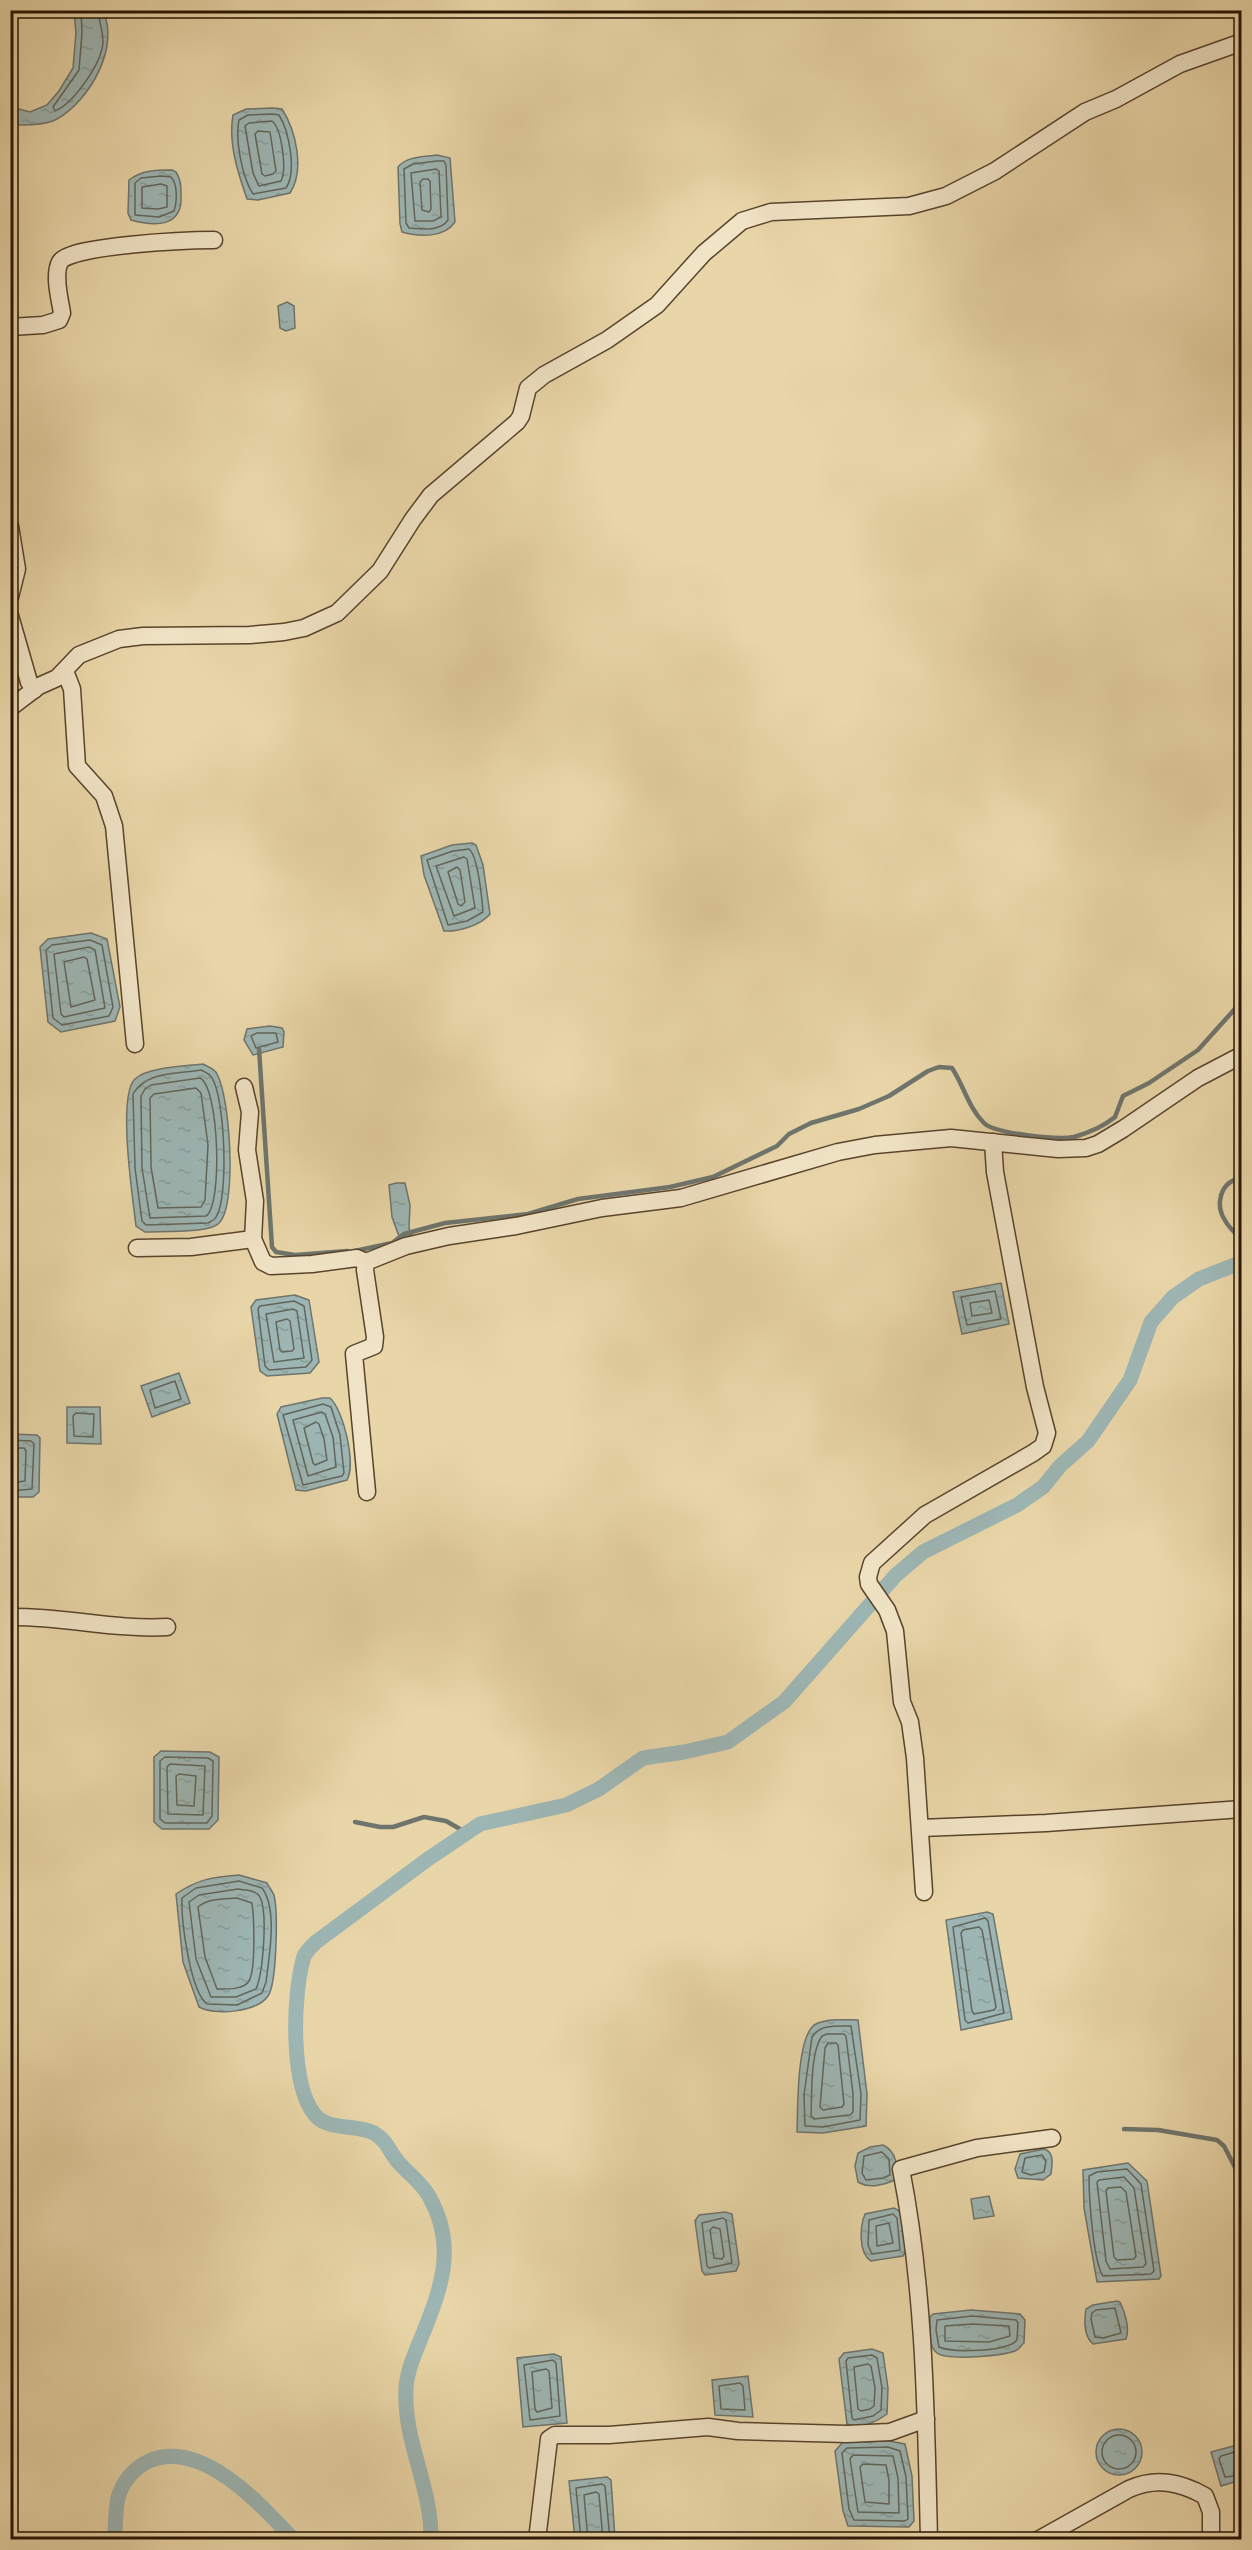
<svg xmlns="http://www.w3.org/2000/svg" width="1252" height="2550" font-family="Alegreya,serif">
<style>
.water{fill:url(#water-ripples);stroke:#6e756d;stroke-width:1.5}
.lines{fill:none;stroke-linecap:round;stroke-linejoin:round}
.shore{stroke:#62655b;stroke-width:1.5}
.stream{stroke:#6e756d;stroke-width:4.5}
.canal{stroke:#9db6b4;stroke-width:15}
.minor-casing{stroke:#58442c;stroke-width:19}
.minor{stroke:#f1e4c6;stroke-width:16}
</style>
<defs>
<pattern id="water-ripples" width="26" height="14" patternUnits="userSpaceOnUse" patternTransform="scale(1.5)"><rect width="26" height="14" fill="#9db6b4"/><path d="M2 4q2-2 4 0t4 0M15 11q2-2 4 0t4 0" fill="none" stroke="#879c99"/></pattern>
</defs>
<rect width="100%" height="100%" fill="#e9d6a8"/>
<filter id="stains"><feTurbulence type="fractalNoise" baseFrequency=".00333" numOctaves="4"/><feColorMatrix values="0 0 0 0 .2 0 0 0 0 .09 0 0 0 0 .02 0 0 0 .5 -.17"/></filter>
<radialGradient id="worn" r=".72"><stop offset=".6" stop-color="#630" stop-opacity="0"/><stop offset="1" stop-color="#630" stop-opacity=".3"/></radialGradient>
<g class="water">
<path d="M 74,11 L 103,11 C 120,47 90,100 57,119 C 46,125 23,126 11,124 L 11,107 L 30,112 L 47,105 L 59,91 L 73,68 L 76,33 Z"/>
<path d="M 273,108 L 282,109 C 296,131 305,170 290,193 L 258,200 L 247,199 C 238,173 228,143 233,115 L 246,109 Z"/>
<path d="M 437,155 L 450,158 L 455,222 C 444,238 420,237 402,232 L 400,224 L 398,167 C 407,156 423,157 437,155 Z"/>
<path d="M 172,170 L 176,172 C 181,180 181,186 181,195 C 183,227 156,227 131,220 L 128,213 L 129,180 C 142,170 156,170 172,170 Z"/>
<path d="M 287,302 L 294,306 L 295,328 L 286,331 L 280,328 L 278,306 Z"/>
<path d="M 472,843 L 476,845 L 483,865 L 490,914 C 481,925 459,932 444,931 L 424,875 L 421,856 L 452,845 Z"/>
<path d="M 91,933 L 107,939 L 120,1007 L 115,1021 L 61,1032 L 48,1022 L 40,947 L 48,939 Z"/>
<path d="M 270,1026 L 282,1028 L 284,1032 L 283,1047 L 253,1055 L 244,1040 L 247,1029 Z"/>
<path d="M 203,1064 C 208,1067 215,1069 217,1074 C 230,1097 237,1202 220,1222 C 211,1234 161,1231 145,1232 L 136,1226 C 133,1199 117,1096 135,1079 C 147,1067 186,1066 203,1064 Z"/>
<path d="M 396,1183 L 405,1183 L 410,1205 L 409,1228 L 412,1235 L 400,1239 L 392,1217 L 389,1185 Z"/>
<path d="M 1001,1283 L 1009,1324 L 962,1334 L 953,1292 Z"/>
<path d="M 295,1295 L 309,1300 L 319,1362 L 310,1373 L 267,1376 L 260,1371 L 251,1307 L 256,1300 Z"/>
<path d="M 179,1373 L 190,1403 L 152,1417 L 141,1386 Z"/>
<path d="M 322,1398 L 330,1398 C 344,1411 356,1464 347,1480 L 306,1491 L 296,1490 L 277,1414 L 281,1407 Z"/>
<path d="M 67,1407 L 100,1407 L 101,1444 L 67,1443 Z"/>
<path d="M 11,1434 L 37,1435 L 40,1438 L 39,1492 L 33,1497 L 11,1497 Z"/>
<path d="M 161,1751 L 210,1752 L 219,1757 L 218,1820 L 209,1829 L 162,1829 L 154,1822 L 154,1757 Z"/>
<path d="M 239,1875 L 267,1883 C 269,1887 272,1891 274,1895 C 278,1911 277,1983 268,1996 C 257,2012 215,2016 199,2007 L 183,1962 L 176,1894 C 198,1879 213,1877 239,1875 Z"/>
<path d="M 987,1912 L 993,1914 L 1012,2019 L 961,2030 L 946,1920 Z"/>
<path d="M 858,2020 L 867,2094 L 866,2126 L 823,2133 L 797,2132 C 798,2110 796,2034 816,2024 C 828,2018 845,2020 858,2020 Z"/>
<path d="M 883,2145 C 896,2151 899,2167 895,2180 C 883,2185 870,2189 858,2182 L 855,2166 L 858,2153 L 870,2147 Z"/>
<path d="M 1044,2149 C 1055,2152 1052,2165 1051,2174 L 1043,2180 L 1018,2178 L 1015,2169 L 1020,2154 Z"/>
<path d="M 1128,2163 L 1147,2181 L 1161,2276 L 1159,2279 L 1097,2282 L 1084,2208 L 1083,2170 Z"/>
<path d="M 989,2196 L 994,2216 L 974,2219 L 971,2199 Z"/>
<path d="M 894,2208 C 908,2213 905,2238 906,2251 L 903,2256 L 871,2261 C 858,2253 860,2226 865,2214 Z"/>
<path d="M 725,2212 L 732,2214 L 739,2264 L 736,2271 L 705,2275 L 702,2271 L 695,2221 L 699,2215 Z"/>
<path d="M 1117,2301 L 1120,2302 C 1125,2312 1130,2329 1126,2339 L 1093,2344 C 1084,2336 1084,2321 1086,2309 L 1093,2305 Z"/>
<path d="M 971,2310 L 1020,2314 L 1025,2320 L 1024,2343 C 1021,2345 1020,2348 1017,2350 C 1005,2356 948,2361 937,2353 C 928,2347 930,2326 930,2317 L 933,2314 Z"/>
<path d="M 872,2349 L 883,2353 L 888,2388 L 887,2414 C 876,2422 860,2430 847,2424 L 839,2359 L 844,2353 Z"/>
<path d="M 554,2354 L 561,2357 L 567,2423 L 523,2427 L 517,2358 Z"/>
<path d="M 748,2376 L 753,2417 L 715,2415 L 712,2380 Z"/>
<circle cx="1119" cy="2452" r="23"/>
<path d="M 889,2441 L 905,2444 L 912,2476 L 914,2521 L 909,2527 L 848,2526 L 843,2511 L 835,2451 L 843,2442 Z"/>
<path d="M 1241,2444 L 1241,2480 L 1221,2486 L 1211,2452 Z"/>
<path d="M 607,2477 L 611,2480 L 615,2539 L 575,2539 L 569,2481 Z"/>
</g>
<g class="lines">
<g class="shore">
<path d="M 81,10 L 82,33 L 79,70 L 53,107 L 55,111 C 74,103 101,64 103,43 C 103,31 99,21 98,10"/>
<path d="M 273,114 L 279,115 C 289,131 297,172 286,188 L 253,194 C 242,177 235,140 239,120 L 248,115 Z"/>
<path d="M 272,121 C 282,129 287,170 281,181 L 259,186 L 253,173 L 245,126 L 249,123 Z"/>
<path d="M 258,131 L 270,132 L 276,171 L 273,174 L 265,176 L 262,174 L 255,134 Z"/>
<path d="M 437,161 L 444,161 L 446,165 L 448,220 C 440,232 421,229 409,228 L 406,223 L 404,169 L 413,164 Z"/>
<path d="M 436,169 L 439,171 L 441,217 L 433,221 L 415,221 L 411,173 Z"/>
<path d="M 161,176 L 171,177 C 178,184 177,202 174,211 L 159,217 L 135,215 L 135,183 L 141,178 Z"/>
<path d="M 423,179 L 428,179 L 430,181 L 431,209 L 429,212 L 422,210 L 420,182 Z"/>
<path d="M 161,184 L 167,186 L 167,207 L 158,209 L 142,208 L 142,187 Z"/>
<path d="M 469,849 C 478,856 482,899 483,912 L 467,921 L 448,925 L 427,860 L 453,851 Z"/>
<path d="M 464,857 L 467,859 L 475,908 L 454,916 L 436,866 Z"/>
<path d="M 457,867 L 460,870 L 465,902 L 461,906 L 458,904 L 448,872 Z"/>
<path d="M 90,940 L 102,945 L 113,1007 L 109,1016 L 62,1025 L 53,1018 L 46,950 L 52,945 Z"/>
<path d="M 89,947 L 95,950 L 105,1008 L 64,1017 L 61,1014 L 54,954 Z"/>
<path d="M 84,957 L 87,959 L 95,1000 L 71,1007 L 64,962 Z"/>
<path d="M 257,1033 L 276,1033 L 278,1042 L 256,1048 L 251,1036 Z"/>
<path d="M 201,1070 C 205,1072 210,1074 212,1078 C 225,1098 229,1198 216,1217 C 215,1219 210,1222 208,1223 L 146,1225 L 142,1221 L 135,1168 L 133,1094 C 146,1071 177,1074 201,1070 Z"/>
<path d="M 200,1078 C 219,1087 223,1205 206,1216 L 150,1218 L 142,1168 L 141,1096 L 145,1089 L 151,1085 Z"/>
<path d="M 196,1088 L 201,1093 L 208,1145 L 205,1200 L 201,1207 L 158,1208 L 151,1167 L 150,1098 L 154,1094 Z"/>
<path d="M 995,1291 L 1001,1319 L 967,1325 L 961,1297 Z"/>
<path d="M 989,1300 L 992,1313 L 972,1316 L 970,1303 Z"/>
<path d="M 294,1301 L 304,1306 L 312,1360 L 306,1367 L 269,1370 L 265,1366 L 258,1309 L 260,1306 Z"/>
<path d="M 293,1309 L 297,1311 L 304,1358 L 274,1362 L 266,1314 Z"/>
<path d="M 287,1319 L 290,1321 L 294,1349 L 292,1351 L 282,1352 L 280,1350 L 276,1322 Z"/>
<path d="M 175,1381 L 181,1399 L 155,1408 L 150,1390 Z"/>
<path d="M 323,1404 L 331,1407 L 340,1435 L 344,1473 L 342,1476 L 303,1485 L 283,1415 Z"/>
<path d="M 322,1412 L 325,1414 L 333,1437 L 336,1467 L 308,1476 L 293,1420 Z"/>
<path d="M 76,1413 L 94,1414 L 93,1437 L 74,1436 L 73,1416 Z"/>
<path d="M 316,1422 L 319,1424 L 324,1439 L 327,1460 L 315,1465 L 313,1463 L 304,1428 Z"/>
<path d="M 10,1440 L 31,1441 L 34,1444 L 32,1489 L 10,1491"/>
<path d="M 10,1448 L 24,1448 L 26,1451 L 25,1481 L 10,1483"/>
<path d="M 165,1757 L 208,1758 L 213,1761 L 212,1816 L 207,1823 L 165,1823 L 160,1819 L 160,1761 Z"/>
<path d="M 170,1764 L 205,1766 L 203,1815 L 168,1814 L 167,1767 Z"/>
<path d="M 179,1774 L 196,1776 L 194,1806 L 177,1805 L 176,1776 Z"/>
<path d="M 239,1881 L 262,1888 C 278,1909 269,1957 266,1982 L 262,1993 L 237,2005 L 207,2004 C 190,1991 181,1920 182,1898 L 196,1888 Z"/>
<path d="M 238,1889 C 245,1890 256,1890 260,1897 C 268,1913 263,1973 256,1989 L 236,1997 L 211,1997 L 196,1959 L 189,1902 L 199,1895 Z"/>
<path d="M 237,1898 L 252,1903 C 254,1917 256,1969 249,1981 C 244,1990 226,1989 217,1989 L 205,1957 L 198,1907 C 207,1898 225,1899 237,1898 Z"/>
<path d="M 985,1918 L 988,1921 L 1004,2013 L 968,2023 L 965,2020 L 953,1927 Z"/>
<path d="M 979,1927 L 982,1930 L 996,2007 L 994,2010 L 974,2014 L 972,2011 L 961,1933 L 963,1930 Z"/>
<path d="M 851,2026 L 861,2094 L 860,2120 L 823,2127 L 805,2126 L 804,2095 L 812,2037 C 821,2024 836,2026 851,2026 Z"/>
<path d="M 827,2034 L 844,2034 L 846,2036 L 853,2094 L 853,2112 L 850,2115 L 814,2119 L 811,2116 C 812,2096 810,2052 822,2036 Z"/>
<path d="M 828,2043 L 836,2043 L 838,2045 L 844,2104 L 842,2107 L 823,2110 L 820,2107 L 825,2048 Z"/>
<path d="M 882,2152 L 889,2159 L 890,2175 L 883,2178 L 866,2180 L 862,2173 L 864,2156 Z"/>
<path d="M 1042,2155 L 1046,2161 L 1044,2172 L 1031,2175 L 1022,2172 L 1025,2158 Z"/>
<path d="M 1127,2169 L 1141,2184 L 1154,2271 L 1151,2274 L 1103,2276 C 1093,2261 1089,2197 1089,2176 L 1097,2172 Z"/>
<path d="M 1124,2177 L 1134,2188 L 1146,2264 L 1143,2267 L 1110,2269 L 1106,2261 L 1097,2182 L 1099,2180 Z"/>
<path d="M 1121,2187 L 1126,2192 L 1136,2256 L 1134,2259 L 1117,2260 L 1114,2257 L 1106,2191 L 1108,2188 Z"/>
<path d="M 893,2214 L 897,2218 L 900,2250 L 872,2254 L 868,2245 L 869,2220 Z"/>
<path d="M 723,2218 L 726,2220 L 732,2263 L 709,2268 L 707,2266 L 702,2223 Z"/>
<path d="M 889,2223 L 893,2243 L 877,2246 L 876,2226 Z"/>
<path d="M 713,2227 L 720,2229 L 724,2256 L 722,2259 L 714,2258 L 710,2230 Z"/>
<path d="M 1115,2308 L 1121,2333 L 1103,2338 L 1095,2337 L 1091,2319 L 1092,2313 L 1096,2310 Z"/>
<path d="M 972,2316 L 1016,2320 L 1018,2323 L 1017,2340 C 1007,2352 953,2353 939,2347 L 936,2330 L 937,2320 Z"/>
<path d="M 972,2324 L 1009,2326 L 1010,2336 L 989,2342 L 945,2341 L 945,2326 Z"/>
<path d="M 872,2355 L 877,2358 L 882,2388 L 881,2410 L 873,2416 L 854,2420 L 852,2418 L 846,2361 L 848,2358 Z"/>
<path d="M 553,2360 L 556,2363 L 560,2416 L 530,2420 L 524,2365 Z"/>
<path d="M 868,2364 L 871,2366 L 875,2388 L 874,2406 L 870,2409 L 861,2411 L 858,2409 L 854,2367 Z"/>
<path d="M 546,2369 L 549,2371 L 552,2408 L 537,2412 L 535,2409 L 532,2372 Z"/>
<path d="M 740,2383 L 743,2386 L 745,2410 L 721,2409 L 719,2386 Z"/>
<circle cx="1119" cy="2452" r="17"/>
<path d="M 888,2447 L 900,2451 L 906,2477 L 908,2519 L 905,2521 L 854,2520 L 849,2509 L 842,2453 L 847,2448 Z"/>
<path d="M 1242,2450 L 1221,2456 L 1219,2459 L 1225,2477 L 1242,2475"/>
<path d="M 853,2455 L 893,2456 L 898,2478 L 899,2513 L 858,2512 L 850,2459 Z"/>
<path d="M 863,2464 L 886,2465 L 889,2480 L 889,2504 L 865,2502 L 860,2467 Z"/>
<path d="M 581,2540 L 576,2488 L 602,2484 L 605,2486 L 610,2540"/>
<path d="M 588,2540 L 584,2495 L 596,2492 L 599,2494 L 603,2540"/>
</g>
<g class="stream">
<path d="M 259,1049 L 272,1247 L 276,1252 L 295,1255 L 347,1251"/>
<path d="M 1242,1178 C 1220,1181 1214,1205 1226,1222 C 1230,1229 1237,1234 1242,1241"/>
<path d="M 355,1251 L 392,1243 L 404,1234 L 445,1223 L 528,1214 L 578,1199 L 670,1187 L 713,1177 L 777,1146 L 789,1134 L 811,1123 L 859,1109 L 889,1096 L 928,1071 L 939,1067 L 952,1068 C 964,1086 968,1107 984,1123 C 995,1134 1058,1140 1074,1137 C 1088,1133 1104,1126 1115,1117 L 1123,1096 L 1149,1083 L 1198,1050 L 1242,1001"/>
<path d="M 355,1822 L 380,1827 L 393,1827 L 424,1817 L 446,1821 L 467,1833"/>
<path d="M 1124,2129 L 1158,2130 L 1217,2140 L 1224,2146 L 1242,2181"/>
</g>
<g class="canal">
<path d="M 114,2540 C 116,2526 115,2511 118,2498 C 122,2482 134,2468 149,2461 C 202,2438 262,2506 294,2540"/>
<path d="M 431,2540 C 432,2487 403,2441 406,2388 C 407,2371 415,2353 422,2336 C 441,2289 457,2247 430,2198 C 424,2185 410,2175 400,2164 C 390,2154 388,2141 374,2133 C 357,2124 328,2131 315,2115 C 290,2085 293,1996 303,1960 C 304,1953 311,1947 316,1942 L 428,1859 L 480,1824 L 566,1805 L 599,1789 L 643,1758 L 684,1752 L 728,1742 L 760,1719 L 784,1702 L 896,1575 L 923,1552 L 1017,1505 L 1043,1487 L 1060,1466 L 1088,1441 L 1130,1380 L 1151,1322 L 1173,1297 L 1199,1279 L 1242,1262"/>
</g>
<g class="minor-casing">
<g id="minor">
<path d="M 10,327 L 43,325 L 59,320 L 62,313 C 60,300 53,275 60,262 C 70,245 190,240 214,240"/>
<path d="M 10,526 L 17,569 L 10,597"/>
<path d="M 10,616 L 29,682 L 34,690"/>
<path d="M 65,671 L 72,689 L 77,766 L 104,796 L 114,826 L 135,1044"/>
<path d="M 10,708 L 39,686 L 57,678 L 79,655 L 119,639 L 143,636 L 250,635 L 284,632 L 304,628 L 337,613 L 380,571 L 413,519 L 431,495 L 517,422 L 521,416 L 528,388 L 544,375 L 607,340 L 657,305 L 704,253 L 742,221 L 771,212 L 909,206 L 946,196 L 995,171 L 1085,112 L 1116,99 L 1180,64 L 1242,42"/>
<path d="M 244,1087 L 250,1112 L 247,1150 L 255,1201 L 253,1239 L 263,1262 L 271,1266 L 312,1264 L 357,1258 L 366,1262"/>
<path d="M 137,1248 L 191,1247 L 253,1239"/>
<path d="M 367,1492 L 354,1354 L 374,1346 L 375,1337 L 365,1270 L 366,1262 L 406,1246 L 449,1236 L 516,1226 L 602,1208 L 681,1198 L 838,1152 L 875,1145 L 951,1138 L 1058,1149 L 1086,1148 L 1098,1144 L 1123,1129 L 1198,1078 L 1242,1055"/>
<path d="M 10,1617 C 63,1616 114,1630 167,1627"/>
<path d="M 921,1828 L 1046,1823 L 1242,1809"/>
<path d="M 924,1892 L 915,1758 L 910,1722 L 902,1702 L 895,1631 L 887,1610 L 869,1584 L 868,1577 L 872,1563 L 925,1515 L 1033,1453 L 1043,1446 L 1047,1433 L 1035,1387 L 995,1172 L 993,1142"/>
<path d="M 537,2540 L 549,2439 L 555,2435 L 609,2435 L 708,2427 L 738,2431 L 847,2434 L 890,2432 L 926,2419"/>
<path d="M 929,2540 C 926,2415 925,2291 901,2169 L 977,2148 L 1052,2138"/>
<path d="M 1038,2540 L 1129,2489 C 1156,2477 1180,2482 1205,2496 L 1211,2512 L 1211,2540"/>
</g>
</g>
<use href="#minor" class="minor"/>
</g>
<rect width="1252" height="2550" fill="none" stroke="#e9d6a8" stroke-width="36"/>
<rect x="12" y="12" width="1228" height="2526" fill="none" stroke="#271402" stroke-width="3"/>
<rect x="18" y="18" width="1216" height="2514" fill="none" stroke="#271402" stroke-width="1.5"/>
<rect width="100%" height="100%" filter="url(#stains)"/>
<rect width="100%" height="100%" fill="url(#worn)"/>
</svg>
